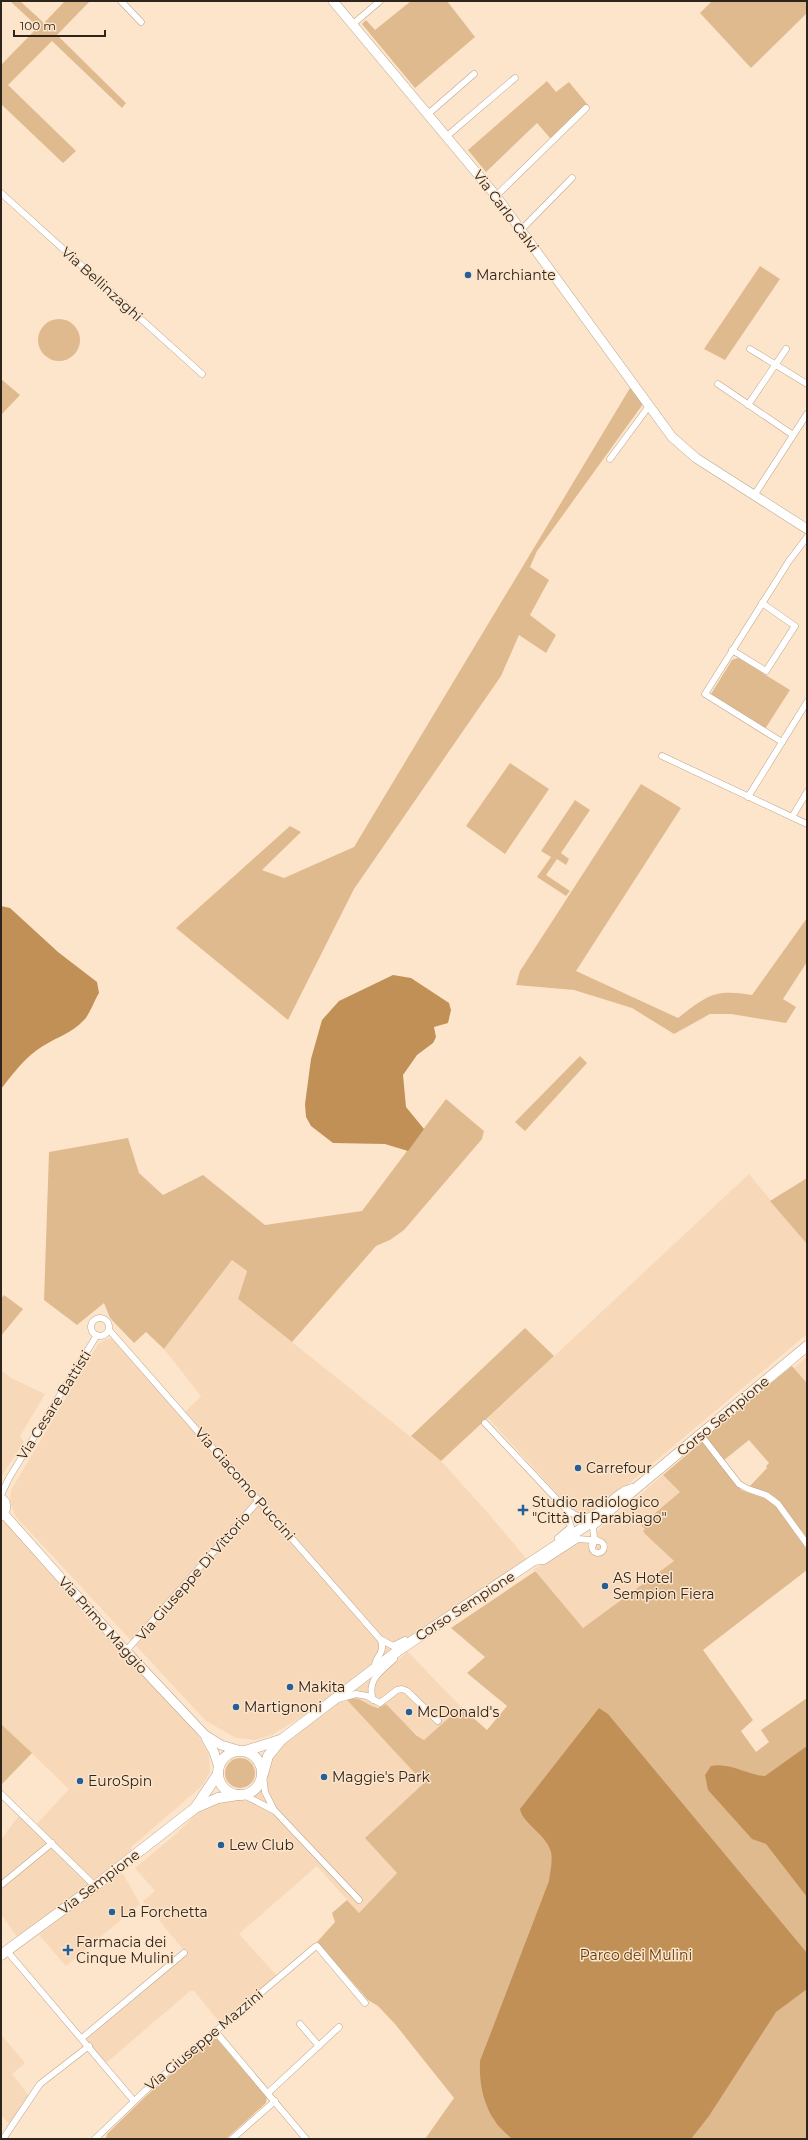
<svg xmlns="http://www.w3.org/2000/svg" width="808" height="2140" font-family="Montserrat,sans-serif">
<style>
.built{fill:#f7d9ba}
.green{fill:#e0ba8f}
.water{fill:#c09057}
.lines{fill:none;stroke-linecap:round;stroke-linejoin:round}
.street-casing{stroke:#bca58c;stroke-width:7}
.secondary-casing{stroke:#bca58c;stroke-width:10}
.primary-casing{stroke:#bca58c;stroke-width:11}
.street{stroke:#fff;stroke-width:6}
.secondary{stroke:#fff;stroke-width:9}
.primary{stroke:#fff;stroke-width:10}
.poi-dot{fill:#246097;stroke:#fde5cb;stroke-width:1.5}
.labels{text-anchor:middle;stroke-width:3;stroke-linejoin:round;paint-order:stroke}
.street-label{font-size:14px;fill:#2d241b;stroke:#fde5cb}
.poi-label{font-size:14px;fill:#2d241b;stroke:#fde5cb;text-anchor:start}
.park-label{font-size:14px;fill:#5c3a0c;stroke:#fde5cb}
</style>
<rect width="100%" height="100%" fill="#fde5cb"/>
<g class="built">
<path d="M 749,1174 L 807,1244 L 807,1334 L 583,1522 L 488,1418 Z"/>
<path d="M 232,1260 L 247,1271 L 238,1299 L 441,1461 L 488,1513 L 530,1563 L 340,1693 L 272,1735 L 255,1740 L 236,1738 L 206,1721 L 16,1517 L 10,1502 L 11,1490 L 98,1344 L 106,1339 L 112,1339 L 181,1416 L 201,1396 L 164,1349 Z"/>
<path d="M 807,1357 L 807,1383 L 794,1368 Z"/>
<path d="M 1,1370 L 11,1378 L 45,1394 L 20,1436 L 24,1442 L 1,1477 Z"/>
<path d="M 663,1475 L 680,1492 L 643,1532 L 674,1561 L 583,1628 L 533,1570 L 595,1533 Z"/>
<path d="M 2,1517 L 178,1708 L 201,1740 L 209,1755 L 210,1772 L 202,1786 L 130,1848 L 135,1853 L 95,1885 L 36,1825 L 69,1789 L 1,1724 Z"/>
<path d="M 407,1651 L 461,1707 L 424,1740 L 383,1706 L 375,1707 L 354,1698 L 359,1713 L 425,1783 L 366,1838 L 397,1873 L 359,1913 L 317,1866 L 239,1934 L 277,1976 L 221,2024 L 194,1991 L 190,1991 L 106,2063 L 85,2039 L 186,1953 L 143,1901 L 155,1891 L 135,1868 L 176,1834 L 222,1788 L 231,1794 L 245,1795 L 256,1790 L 262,1780 L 262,1763 L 259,1758 L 372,1675 L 397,1661 Z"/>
<path d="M 20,1814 L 94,1886 L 19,1940 L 1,1914 L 1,1836 L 3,1837 Z"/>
<path d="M 119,1874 L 123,1874 L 140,1904 L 66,1966 L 39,1935 Z"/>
<path d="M 3,2037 L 25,2063 L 12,2074 L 30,2097 L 11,2126 L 1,2115 L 1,2038 Z"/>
</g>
<g class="green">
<path d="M 10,1 L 20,1 L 44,23 L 65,1 L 90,1 L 57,35 L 126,103 L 122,108 L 52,41 L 8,85 L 76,151 L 63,163 L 1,104 L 1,65 L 38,27 Z"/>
<path d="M 411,1 L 447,1 L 475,37 L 415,88 L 362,24 L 366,20 L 375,30 Z"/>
<path d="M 712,1 L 807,1 L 807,13 L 751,68 L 700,13 Z"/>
<path d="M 547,81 L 556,92 L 569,82 L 588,105 L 551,139 L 537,123 L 486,172 L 468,150 Z"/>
<path d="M 760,266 L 780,279 L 725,360 L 704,349 Z"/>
<circle cx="59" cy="340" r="21"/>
<path d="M 1,379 L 20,395 L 1,415 Z"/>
<path d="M 630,388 L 643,404 L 537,551 L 530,567 L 549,580 L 530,615 L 556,635 L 546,653 L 519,635 L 501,676 L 354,889 L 288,1020 L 176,928 L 290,826 L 301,832 L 262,870 L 284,878 L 354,847 Z"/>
<path d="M 738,658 L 790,690 L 765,729 L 711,694 L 732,660 Z"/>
<path d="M 510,763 L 549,789 L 505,854 L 466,826 Z"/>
<path d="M 641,784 L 681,808 L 576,971 L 678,1018 C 708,995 714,989 752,995 L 807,918 L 807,962 L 783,999 L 796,1007 L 786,1023 L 731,1014 L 710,1014 L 674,1034 L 632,1008 L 574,990 L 516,985 L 520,971 Z"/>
<path d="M 575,800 L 590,810 L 561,853 L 569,859 L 566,865 L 557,859 L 546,875 L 570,891 L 566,896 L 537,877 L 551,857 L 541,851 Z"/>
<path d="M 580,1056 L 587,1063 L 525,1131 L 515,1122 Z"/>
<path d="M 446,1099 L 484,1131 L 482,1139 L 404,1230 L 390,1240 L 376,1246 L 292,1342 L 238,1299 L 247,1271 L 232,1260 L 164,1349 L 146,1332 L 134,1343 L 110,1318 L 104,1303 L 77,1325 L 44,1300 L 49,1152 L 128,1138 L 139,1173 L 163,1195 L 203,1175 L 265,1225 L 362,1211 Z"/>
<path d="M 807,1178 L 807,1244 L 770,1201 Z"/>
<path d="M 4,1295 L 23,1309 L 1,1336 L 1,1299 Z"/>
<path d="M 525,1328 L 554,1356 L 441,1461 L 411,1436 Z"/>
<path d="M 792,1366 L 807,1383 L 807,1538 L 775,1497 L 750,1486 L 767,1468 L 766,1466 L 769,1463 L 749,1440 L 724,1460 L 707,1439 L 707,1435 Z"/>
<path d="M 703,1441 L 741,1490 L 772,1501 L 807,1550 L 807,1570 L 703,1650 L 753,1720 L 741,1731 L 756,1752 L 769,1742 L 761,1730 L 807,1698 L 807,2139 L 425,2139 L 454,2098 L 395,2024 L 378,2006 L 368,2000 L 317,1942 L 335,1922 L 332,1913 L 347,1900 L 359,1913 L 397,1873 L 365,1838 L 424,1783 L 347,1700 C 358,1694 367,1706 378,1708 L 386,1704 L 416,1735 L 424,1740 L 461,1707 L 487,1730 L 507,1706 L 467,1673 L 485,1657 L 451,1628 L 534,1572 L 536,1572 L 583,1628 L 674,1561 L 645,1534 L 643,1531 L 645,1529 L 641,1525 L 680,1492 L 663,1475 Z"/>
<path d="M 1,1724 L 32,1753 L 1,1785 Z"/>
<circle cx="240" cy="1773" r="15"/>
<path d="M 212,2039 L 217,2039 L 267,2097 L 266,2103 L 226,2139 L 106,2139 L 107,2134 L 146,2096 Z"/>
</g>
<g class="water">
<path d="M 1,906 L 10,908 L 58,952 L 97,982 L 99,993 C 94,1001 90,1014 84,1020 C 72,1034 51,1039 37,1050 C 22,1061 12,1075 1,1089 Z"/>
<path d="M 393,975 L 411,978 L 449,1003 L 451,1010 L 448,1023 L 434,1027 L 436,1037 L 433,1043 L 417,1055 L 403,1075 L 406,1107 L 424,1129 L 408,1151 L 385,1144 L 333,1143 L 311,1126 L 306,1117 L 305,1104 L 311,1059 L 322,1020 L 339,1001 Z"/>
<path d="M 599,1708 L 608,1714 L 807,1953 L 807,1989 L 776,2012 L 709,2116 L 691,2139 L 512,2139 C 507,2134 499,2128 495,2121 C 483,2104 479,2082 480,2061 L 549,1881 C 550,1872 553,1861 551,1852 C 547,1835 522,1823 520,1809 Z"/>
<path d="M 807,1746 L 807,1897 L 766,1844 L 752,1839 L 708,1790 L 705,1775 L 711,1766 C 730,1762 747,1775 765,1776 Z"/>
</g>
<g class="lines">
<g class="street-casing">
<g id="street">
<path d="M 121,1 L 141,22"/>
<path d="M 353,24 L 380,1"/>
<path d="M 428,114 L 474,74"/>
<path d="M 447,136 L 515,78"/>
<path d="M 1,193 L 202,374"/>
<path d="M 496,196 L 586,108"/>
<path d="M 521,230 L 572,178"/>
<path d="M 750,349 L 807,384"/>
<path d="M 718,384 L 793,435"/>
<path d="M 748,405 L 786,349"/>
<path d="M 610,459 L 649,406"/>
<path d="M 755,494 L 807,414"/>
<path d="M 732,650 L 766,671 L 795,626 L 762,603"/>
<path d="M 782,742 L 705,694 L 789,561 L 807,537"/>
<path d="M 662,756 L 807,824"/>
<path d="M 748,797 L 807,702"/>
<path d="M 792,817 L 807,792"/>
<circle cx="100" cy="1327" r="9"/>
<path d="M 109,1330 L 380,1639 L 393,1646 L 405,1640"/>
<path d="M 485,1423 L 564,1507 C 595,1536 604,1494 632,1487"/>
<path d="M 700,1434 L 739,1484 L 748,1489 L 766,1495 L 778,1504 L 807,1544"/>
<path d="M 1,1495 L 9,1478 L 97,1335"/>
<path d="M 558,1538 L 571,1527 L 566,1512"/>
<path d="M 598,1541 L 594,1538 L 593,1527 L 603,1519"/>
<circle cx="598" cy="1547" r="6"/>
<path d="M 533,1562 L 544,1561 L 578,1539 L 591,1540 L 593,1545"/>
<path d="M 126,1651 L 259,1500"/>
<path d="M 375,1668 C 373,1657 386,1655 381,1640"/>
<path d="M 338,1699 L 356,1694 L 367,1696 L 380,1703 L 397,1690 L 402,1689 L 407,1691 L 438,1721"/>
<path d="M 373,1700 C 366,1679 382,1671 394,1659"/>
<path d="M 263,1774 L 265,1792 L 273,1808"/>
<path d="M 1,1794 L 95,1886"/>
<path d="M 244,1795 L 275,1811 L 359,1900"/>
<path d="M 1,1885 L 52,1843"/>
<path d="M 7,1951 L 134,2101"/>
<path d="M 300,2024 L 319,2046"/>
<path d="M 215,2031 L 306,2139"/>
<path d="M 82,2038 L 184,1953"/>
<path d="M 269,2092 L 339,2027"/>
<path d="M 3,2139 L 40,2084 L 89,2046"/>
<path d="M 95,2139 L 146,2090 L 315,1947 L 317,1946 L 365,2003"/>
<path d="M 232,2139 L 275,2101"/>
</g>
</g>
<g class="secondary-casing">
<g id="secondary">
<path d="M 333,1 L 496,196 L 672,437 L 696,458 L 807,529"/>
<path d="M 1,1498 L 5,1502 L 6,1508 L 1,1516"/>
<path d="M 4,1514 L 126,1651 L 205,1735 L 221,1745 L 238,1750"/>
<path d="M 206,1738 L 214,1752 L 219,1768"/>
</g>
</g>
<g class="primary-casing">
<g id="primary">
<circle cx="240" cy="1773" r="22"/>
<path d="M 245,1751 L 280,1740"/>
<path d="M 263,1774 L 268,1756 L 281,1740 L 399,1650 L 611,1509 L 807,1346"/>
<path d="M 197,1805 L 218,1774"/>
<path d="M 1,1955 L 95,1886 L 195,1808 L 218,1798 L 238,1795"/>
</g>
</g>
<use href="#street" class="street"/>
<use href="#secondary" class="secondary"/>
<use href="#primary" class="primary"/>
</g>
<g class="poi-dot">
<circle cx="468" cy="275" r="4"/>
<circle cx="578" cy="1468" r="4"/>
<path d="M521 1504h4v4h4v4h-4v4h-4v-4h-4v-4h4z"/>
<circle cx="605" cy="1586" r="4"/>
<circle cx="290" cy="1687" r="4"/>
<circle cx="236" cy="1707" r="4"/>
<circle cx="409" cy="1712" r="4"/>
<circle cx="324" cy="1777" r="4"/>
<circle cx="80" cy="1781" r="4"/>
<circle cx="221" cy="1845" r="4"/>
<circle cx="112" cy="1912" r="4"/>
<path d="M66 1944h4v4h4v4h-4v4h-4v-4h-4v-4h4z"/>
</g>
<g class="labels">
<g class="street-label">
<text transform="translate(506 211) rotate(53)" y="5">Via Carlo Calvi</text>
<text transform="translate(102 284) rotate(42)" y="5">Via Bellinzaghi</text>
<text transform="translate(54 1405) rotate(-58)" y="5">Via Cesare Battisti</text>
<text transform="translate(723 1416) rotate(-40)" y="5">Corso Sempione</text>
<text transform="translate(245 1484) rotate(49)" y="5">Via Giacomo Puccini</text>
<text transform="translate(193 1576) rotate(-49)" y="5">Via Giuseppe Di Vittorio</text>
<text transform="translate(465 1606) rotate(-33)" y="5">Corso Sempione</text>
<text transform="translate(103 1625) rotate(48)" y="5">Via Primo Maggio</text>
<text transform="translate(99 1882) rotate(-37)" y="5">Via Sempione</text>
<text transform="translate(204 2040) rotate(-40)" y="5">Via Giuseppe Mazzini</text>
</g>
<g class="poi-label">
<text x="476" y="280">Marchiante</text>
<text x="586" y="1473">Carrefour</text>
<text x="532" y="1507">Studio radiologico<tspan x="532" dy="16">"Città di Parabiago"</tspan></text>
<text x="613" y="1583">AS Hotel<tspan x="613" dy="16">Sempion Fiera</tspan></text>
<text x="298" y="1692">Makita</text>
<text x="244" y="1712">Martignoni</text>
<text x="417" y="1717">McDonald's</text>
<text x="332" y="1782">Maggie's Park</text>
<text x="88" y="1786">EuroSpin</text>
<text x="229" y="1850">Lew Club</text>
<text x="120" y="1917">La Forchetta</text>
<text x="76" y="1947">Farmacia dei<tspan x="76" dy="16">Cinque Mulini</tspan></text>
</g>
<g class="park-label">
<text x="636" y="1960">Parco dei Mulini</text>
</g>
</g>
<rect width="808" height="2140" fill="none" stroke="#2d241b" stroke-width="4"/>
<path d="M14 30v6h91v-6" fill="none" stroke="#2d241b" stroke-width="2"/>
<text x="20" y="30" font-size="12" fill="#2d241b" stroke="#fde5cb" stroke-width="3" paint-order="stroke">100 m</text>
</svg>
